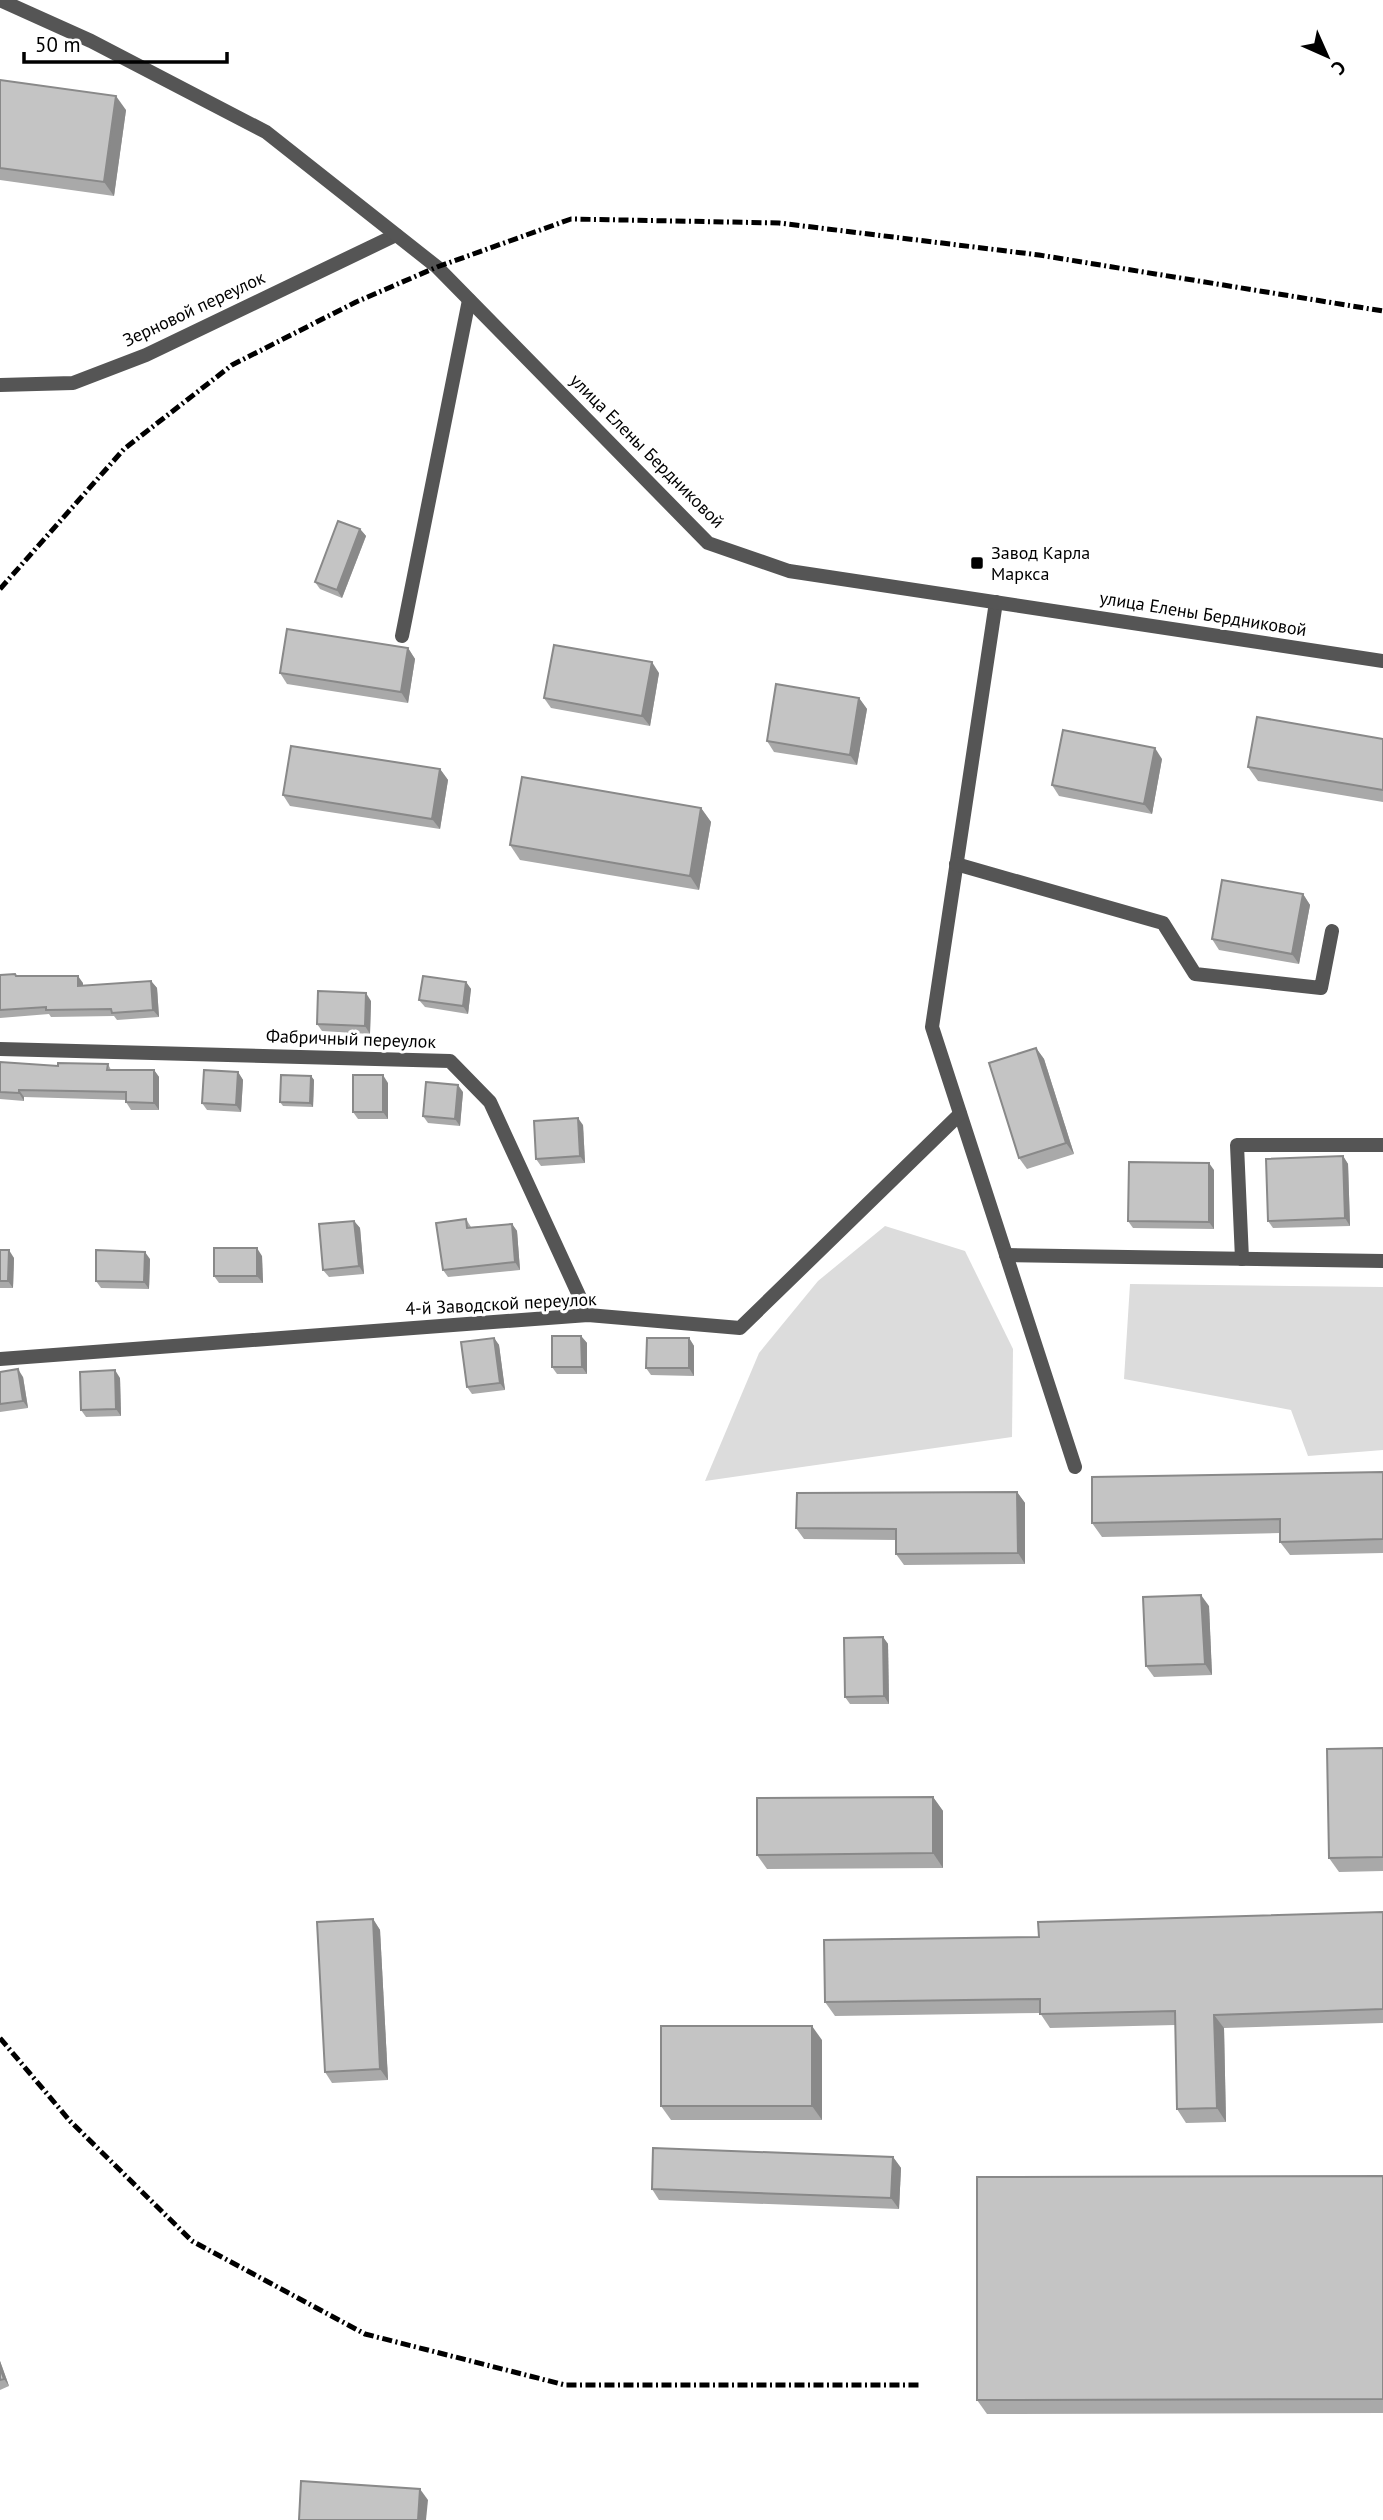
<svg xmlns="http://www.w3.org/2000/svg" width="1383" height="2520" font-family="'PT Sans',sans-serif">
<style>
.green{fill:#dcdcdc}
.lines{fill:none;stroke-linecap:round;stroke-linejoin:round}
.service{stroke:#555;stroke-width:14}
.minor{stroke:#555;stroke-width:14}
.tertiary{stroke:#555;stroke-width:14}
.rail{stroke:#000;stroke-width:5;stroke-dasharray:10 3.5 2 3.5;stroke-linecap:butt}
.wall{fill:#a9a9a9}
.shaded-wall{fill:#898989}
.building{fill:#c4c4c4;stroke:#898989;stroke-width:2}
.poi-dot{fill:#000;stroke:#fff;stroke-width:2.5}
.labels{text-anchor:middle;stroke-width:6;stroke-linejoin:round;paint-order:stroke}
.street-label{font-size:18px;fill:#000;stroke:#fff}
.poi-label{font-size:18px;fill:#000;stroke:#fff;text-anchor:start}
</style>
<rect width="100%" height="100%" fill="#fff"/>
<g class="green">
<path d="M 885,1226 L 965,1251 L 1013,1349 L 1012,1437 L 705,1481 L 759,1353 L 818,1281 Z"/>
<path d="M 1130,1284 L 1383,1287 L 1383,1450 L 1308,1456 L 1291,1410 L 1124,1379 Z"/>
</g>
<g class="lines">
<path class="service" d="M 402,636 L 469,300"/>
<g class="minor">
<path d="M 0,385 L 73,383 L 146,355 L 396,235"/>
<path d="M 996,602 L 932,1027 L 1075,1467"/>
<path d="M 956,864 L 1163,923 L 1195,974 L 1321,988 L 1332,931"/>
<path d="M 0,1049 L 450,1061 L 490,1102 L 588,1315"/>
<path d="M 1006,1255 L 1383,1261"/>
<path d="M 1242,1259 L 1237,1145 L 1383,1145"/>
<path d="M 0,1359 L 588,1315 L 740,1328 L 960,1114"/>
</g>
<path class="tertiary" d="M 0,0 L 91,41 L 266,132 L 437,267 L 708,543 L 789,571 L 1383,661"/>
<g class="rail">
<path d="M 0,589 L 124,449 L 232,365 L 356,302 L 437,267 L 571,219 L 779,223 L 1039,255 L 1383,311"/>
<path d="M 0,2038 L 70,2121 L 192,2241 L 365,2334 L 565,2385 L 920,2385"/>
</g>
</g>
<g class="wall">
<path d="M 0,80 L 126,110 L 114,196 L 0,180 Z"/>
<path d="M 360,529 L 366,536 L 342,598 L 320,589 L 315,582 Z"/>
<path d="M 408,648 L 415,659 L 408,703 L 287,684 L 280,673 Z"/>
<path d="M 659,673 L 650,726 L 551,708 L 544,698 Z"/>
<path d="M 859,698 L 867,709 L 857,765 L 774,752 L 767,741 Z"/>
<path d="M 1383,739 L 1383,802 L 1258,781 L 1248,767 Z"/>
<path d="M 1162,759 L 1152,814 L 1059,796 L 1052,785 Z"/>
<path d="M 440,769 L 448,780 L 440,829 L 290,806 L 283,795 Z"/>
<path d="M 701,808 L 711,822 L 699,890 L 520,860 L 510,845 Z"/>
<path d="M 1303,894 L 1310,905 L 1299,964 L 1219,950 L 1212,939 Z"/>
<path d="M 0,975 L 83,983 L 83,986 L 151,981 L 157,988 L 159,1017 L 117,1020 L 114,1016 L 51,1017 L 49,1014 L 0,1018 Z"/>
<path d="M 466,982 L 471,989 L 468,1014 L 425,1007 L 419,1000 Z"/>
<path d="M 371,1001 L 370,1034 L 322,1031 L 317,1024 Z"/>
<path d="M 1036,1048 L 1044,1059 L 1074,1154 L 1027,1169 L 1019,1158 Z"/>
<path d="M 0,1062 L 58,1066 L 108,1064 L 111,1070 L 154,1070 L 159,1077 L 159,1110 L 131,1110 L 126,1102 L 126,1100 L 24,1097 L 24,1101 L 0,1099 Z"/>
<path d="M 238,1072 L 243,1080 L 241,1112 L 207,1110 L 202,1103 Z"/>
<path d="M 311,1076 L 314,1080 L 313,1107 L 283,1106 L 280,1102 Z"/>
<path d="M 388,1083 L 388,1119 L 358,1119 L 353,1112 Z"/>
<path d="M 463,1092 L 460,1126 L 428,1123 L 423,1116 Z"/>
<path d="M 583,1125 L 585,1163 L 541,1166 L 536,1159 Z"/>
<path d="M 1343,1156 L 1348,1164 L 1350,1226 L 1273,1228 L 1268,1221 Z"/>
<path d="M 1214,1170 L 1214,1229 L 1133,1228 L 1128,1221 Z"/>
<path d="M 466,1219 L 471,1227 L 512,1224 L 517,1231 L 520,1270 L 448,1277 L 443,1270 Z"/>
<path d="M 354,1221 L 360,1228 L 364,1274 L 329,1277 L 323,1270 Z"/>
<path d="M 0,1250 L 14,1258 L 13,1288 L 0,1288 Z"/>
<path d="M 262,1256 L 263,1283 L 219,1283 L 214,1276 Z"/>
<path d="M 150,1259 L 149,1289 L 101,1288 L 96,1281 Z"/>
<path d="M 581,1336 L 587,1343 L 587,1374 L 557,1374 L 552,1367 Z"/>
<path d="M 494,1338 L 499,1345 L 505,1390 L 472,1394 L 467,1387 Z"/>
<path d="M 689,1338 L 694,1346 L 694,1376 L 651,1375 L 646,1368 Z"/>
<path d="M 0,1372 L 23,1377 L 28,1408 L 0,1412 Z"/>
<path d="M 120,1378 L 121,1416 L 86,1417 L 81,1410 Z"/>
<path d="M 1383,1472 L 1383,1553 L 1290,1555 L 1280,1542 L 1280,1533 L 1102,1537 L 1092,1523 Z"/>
<path d="M 1017,1492 L 1025,1503 L 1025,1564 L 904,1565 L 896,1554 L 896,1540 L 804,1539 L 796,1528 Z"/>
<path d="M 1209,1606 L 1212,1675 L 1154,1677 L 1146,1666 Z"/>
<path d="M 883,1637 L 888,1644 L 889,1704 L 850,1704 L 845,1697 Z"/>
<path d="M 1383,1748 L 1383,1871 L 1339,1872 L 1329,1858 Z"/>
<path d="M 933,1797 L 943,1811 L 943,1868 L 767,1869 L 757,1855 Z"/>
<path d="M 1383,1912 L 1383,2023 L 1224,2028 L 1226,2122 L 1186,2123 L 1177,2109 L 1175,2025 L 1050,2028 L 1040,2013 L 835,2016 L 825,2002 L 1039,1937 Z"/>
<path d="M 373,1919 L 380,1930 L 388,2080 L 332,2083 L 325,2072 Z"/>
<path d="M 822,2040 L 822,2120 L 671,2120 L 661,2106 Z"/>
<path d="M 893,2157 L 901,2168 L 899,2209 L 659,2200 L 652,2189 Z"/>
<path d="M 1383,2176 L 1383,2413 L 987,2414 L 977,2400 Z"/>
<path d="M 0,2361 L 9,2386 L 0,2390 Z"/>
</g>
<g class="shaded-wall">
<path d="M 116,96 L 126,110 L 114,196 L 104,182 Z"/>
<path d="M 360,529 L 366,536 L 342,598 L 337,590 Z"/>
<path d="M 408,648 L 415,659 L 408,703 L 401,692 Z"/>
<path d="M 652,662 L 659,673 L 650,726 L 642,716 Z"/>
<path d="M 859,698 L 867,709 L 857,765 L 850,755 Z"/>
<path d="M 1155,748 L 1162,759 L 1152,814 L 1144,804 Z"/>
<path d="M 440,769 L 448,780 L 440,829 L 432,819 Z"/>
<path d="M 701,808 L 711,822 L 699,890 L 690,876 Z"/>
<path d="M 1303,894 L 1310,905 L 1299,964 L 1292,954 Z"/>
<path d="M 78,976 L 83,983 L 83,993 L 78,986 Z"/>
<path d="M 151,981 L 157,988 L 159,1017 L 153,1010 Z"/>
<path d="M 466,982 L 471,989 L 468,1014 L 463,1006 Z"/>
<path d="M 366,993 L 371,1001 L 370,1034 L 365,1026 Z"/>
<path d="M 1036,1048 L 1044,1059 L 1074,1154 L 1066,1143 Z"/>
<path d="M 154,1070 L 159,1077 L 159,1110 L 154,1103 Z"/>
<path d="M 238,1072 L 243,1080 L 241,1112 L 236,1105 Z"/>
<path d="M 383,1075 L 388,1083 L 388,1119 L 383,1112 Z"/>
<path d="M 311,1076 L 314,1080 L 313,1107 L 310,1103 Z"/>
<path d="M 458,1085 L 463,1092 L 460,1126 L 455,1119 Z"/>
<path d="M 19,1090 L 24,1097 L 24,1101 L 19,1093 Z"/>
<path d="M 578,1118 L 583,1125 L 585,1163 L 580,1156 Z"/>
<path d="M 1343,1156 L 1348,1164 L 1350,1226 L 1345,1218 Z"/>
<path d="M 1209,1163 L 1214,1170 L 1214,1229 L 1209,1222 Z"/>
<path d="M 354,1221 L 360,1228 L 364,1274 L 359,1266 Z"/>
<path d="M 512,1224 L 517,1231 L 520,1270 L 515,1262 Z"/>
<path d="M 257,1248 L 262,1256 L 263,1283 L 257,1276 Z"/>
<path d="M 9,1250 L 14,1258 L 13,1288 L 8,1281 Z"/>
<path d="M 145,1252 L 150,1259 L 149,1289 L 144,1282 Z"/>
<path d="M 581,1336 L 587,1343 L 587,1374 L 582,1367 Z"/>
<path d="M 494,1338 L 499,1345 L 505,1390 L 500,1383 Z"/>
<path d="M 689,1338 L 694,1346 L 694,1376 L 689,1368 Z"/>
<path d="M 18,1369 L 23,1377 L 28,1408 L 23,1401 Z"/>
<path d="M 115,1370 L 120,1378 L 121,1416 L 116,1409 Z"/>
<path d="M 1017,1492 L 1025,1503 L 1025,1564 L 1018,1553 Z"/>
<path d="M 1201,1595 L 1209,1606 L 1212,1675 L 1205,1664 Z"/>
<path d="M 883,1637 L 888,1644 L 889,1704 L 884,1696 Z"/>
<path d="M 933,1797 L 943,1811 L 943,1868 L 933,1853 Z"/>
<path d="M 373,1919 L 380,1930 L 388,2080 L 380,2069 Z"/>
<path d="M 1214,2015 L 1224,2028 L 1226,2122 L 1217,2108 Z"/>
<path d="M 812,2026 L 822,2040 L 822,2120 L 812,2106 Z"/>
<path d="M 893,2157 L 901,2168 L 899,2209 L 891,2198 Z"/>
<path d="M 0,2361 L 9,2386 L 4,2379 L 0,2368 Z"/>
<path d="M 420,2489 L 428,2500 L 426,2520 L 418,2520 Z"/>
</g>
<g class="building">
<path d="M 0,80 L 116,96 L 104,182 L 0,168 Z"/>
<path d="M 338,521 L 360,529 L 337,590 L 315,582 Z"/>
<path d="M 287,629 L 408,648 L 401,692 L 280,673 Z"/>
<path d="M 554,645 L 652,662 L 642,716 L 544,698 Z"/>
<path d="M 776,684 L 859,698 L 850,755 L 767,741 Z"/>
<path d="M 1257,717 L 1383,739 L 1383,790 L 1248,767 Z"/>
<path d="M 1063,730 L 1155,748 L 1144,804 L 1052,785 Z"/>
<path d="M 291,746 L 440,769 L 432,819 L 283,795 Z"/>
<path d="M 522,777 L 701,808 L 690,876 L 510,845 Z"/>
<path d="M 1222,880 L 1303,894 L 1292,954 L 1212,939 Z"/>
<path d="M 15,974 L 16,976 L 78,976 L 78,986 L 151,981 L 153,1010 L 112,1013 L 111,1009 L 46,1010 L 46,1007 L 0,1010 L 0,975 Z"/>
<path d="M 423,976 L 466,982 L 463,1006 L 419,1000 Z"/>
<path d="M 318,991 L 366,993 L 365,1026 L 317,1024 Z"/>
<path d="M 1036,1048 L 1066,1143 L 1019,1158 L 989,1063 Z"/>
<path d="M 0,1062 L 58,1066 L 58,1063 L 108,1064 L 107,1070 L 154,1070 L 154,1103 L 126,1102 L 126,1092 L 19,1090 L 19,1093 L 0,1092 Z"/>
<path d="M 204,1070 L 238,1072 L 236,1105 L 202,1103 Z"/>
<path d="M 281,1075 L 311,1076 L 310,1103 L 280,1102 Z"/>
<rect x="353" y="1075" width="30" height="37"/>
<path d="M 426,1082 L 458,1085 L 455,1119 L 423,1116 Z"/>
<path d="M 578,1118 L 580,1156 L 536,1159 L 534,1121 Z"/>
<path d="M 1343,1156 L 1345,1218 L 1268,1221 L 1266,1159 Z"/>
<path d="M 1129,1162 L 1209,1163 L 1209,1222 L 1128,1221 Z"/>
<path d="M 466,1219 L 467,1228 L 512,1224 L 515,1262 L 443,1270 L 436,1223 Z"/>
<path d="M 354,1221 L 359,1266 L 323,1270 L 319,1224 Z"/>
<rect x="214" y="1248" width="43" height="28"/>
<path d="M 0,1250 L 9,1250 L 8,1281 L 0,1281 Z"/>
<path d="M 96,1250 L 145,1252 L 144,1282 L 96,1281 Z"/>
<path d="M 552,1336 L 581,1336 L 582,1367 L 552,1367 Z"/>
<path d="M 494,1338 L 500,1383 L 467,1387 L 461,1342 Z"/>
<path d="M 647,1338 L 689,1338 L 689,1368 L 646,1368 Z"/>
<path d="M 18,1369 L 23,1401 L 0,1404 L 0,1372 Z"/>
<path d="M 115,1370 L 116,1409 L 81,1410 L 80,1372 Z"/>
<path d="M 1383,1472 L 1383,1539 L 1280,1542 L 1280,1519 L 1092,1523 L 1092,1477 Z"/>
<path d="M 1017,1492 L 1018,1553 L 896,1554 L 896,1529 L 796,1528 L 797,1493 Z"/>
<path d="M 1201,1595 L 1205,1664 L 1146,1666 L 1143,1597 Z"/>
<path d="M 883,1637 L 884,1696 L 845,1697 L 844,1638 Z"/>
<path d="M 1383,1748 L 1383,1857 L 1329,1858 L 1327,1749 Z"/>
<path d="M 933,1797 L 933,1853 L 757,1855 L 757,1798 Z"/>
<path d="M 1383,1912 L 1383,2009 L 1214,2015 L 1217,2108 L 1177,2109 L 1175,2011 L 1040,2014 L 1040,1999 L 825,2002 L 824,1940 L 1039,1937 L 1038,1922 Z"/>
<path d="M 373,1919 L 380,2069 L 325,2072 L 317,1922 Z"/>
<rect x="661" y="2026" width="151" height="80"/>
<path d="M 653,2148 L 893,2157 L 891,2198 L 652,2189 Z"/>
<path d="M 1383,2176 L 1383,2399 L 977,2400 L 977,2177 Z"/>
<path d="M 0,2368 L 4,2379 L 0,2380 Z"/>
<path d="M 301,2481 L 420,2489 L 418,2520 L 299,2520 Z"/>
</g>
<rect class="poi-dot" x="970" y="556" width="14" height="14" rx="3.5"/>
<g class="labels">
<g class="street-label">
<text transform="translate(194 309) rotate(-25)" y="6">Зерновой переулок</text>
<text transform="translate(647 451) rotate(45)" y="6">улица Елены Бердниковой</text>
<text transform="translate(1203 614) rotate(9)" y="6">улица Елены Бердниковой</text>
<text transform="translate(351 1039) rotate(2)" y="6">Фабричный переулок</text>
<text transform="translate(501 1304) rotate(-3)" y="6">4-й Заводской переулок</text>
</g>
<g class="poi-label">
<text x="991" y="559">Завод Карла<tspan x="991" dy="21">Маркса</tspan></text>
</g>
</g>
<g transform="translate(1327 56) rotate(135)" stroke="#ffffff" stroke-width="5" paint-order="stroke">
<path d="M0-5L12 26L0 18L-12 26Z" fill="#000000"/>
<text y="-10" font-size="19" font-weight="bold" text-anchor="middle" fill="#000000">С</text>
</g>
<path d="M24 52v10h203v-10" fill="none" stroke="#000000" stroke-width="3.5"/>
<text x="35" y="52" font-size="21" fill="#000000" stroke="#ffffff" stroke-width="5" paint-order="stroke">50 m</text>
</svg>
